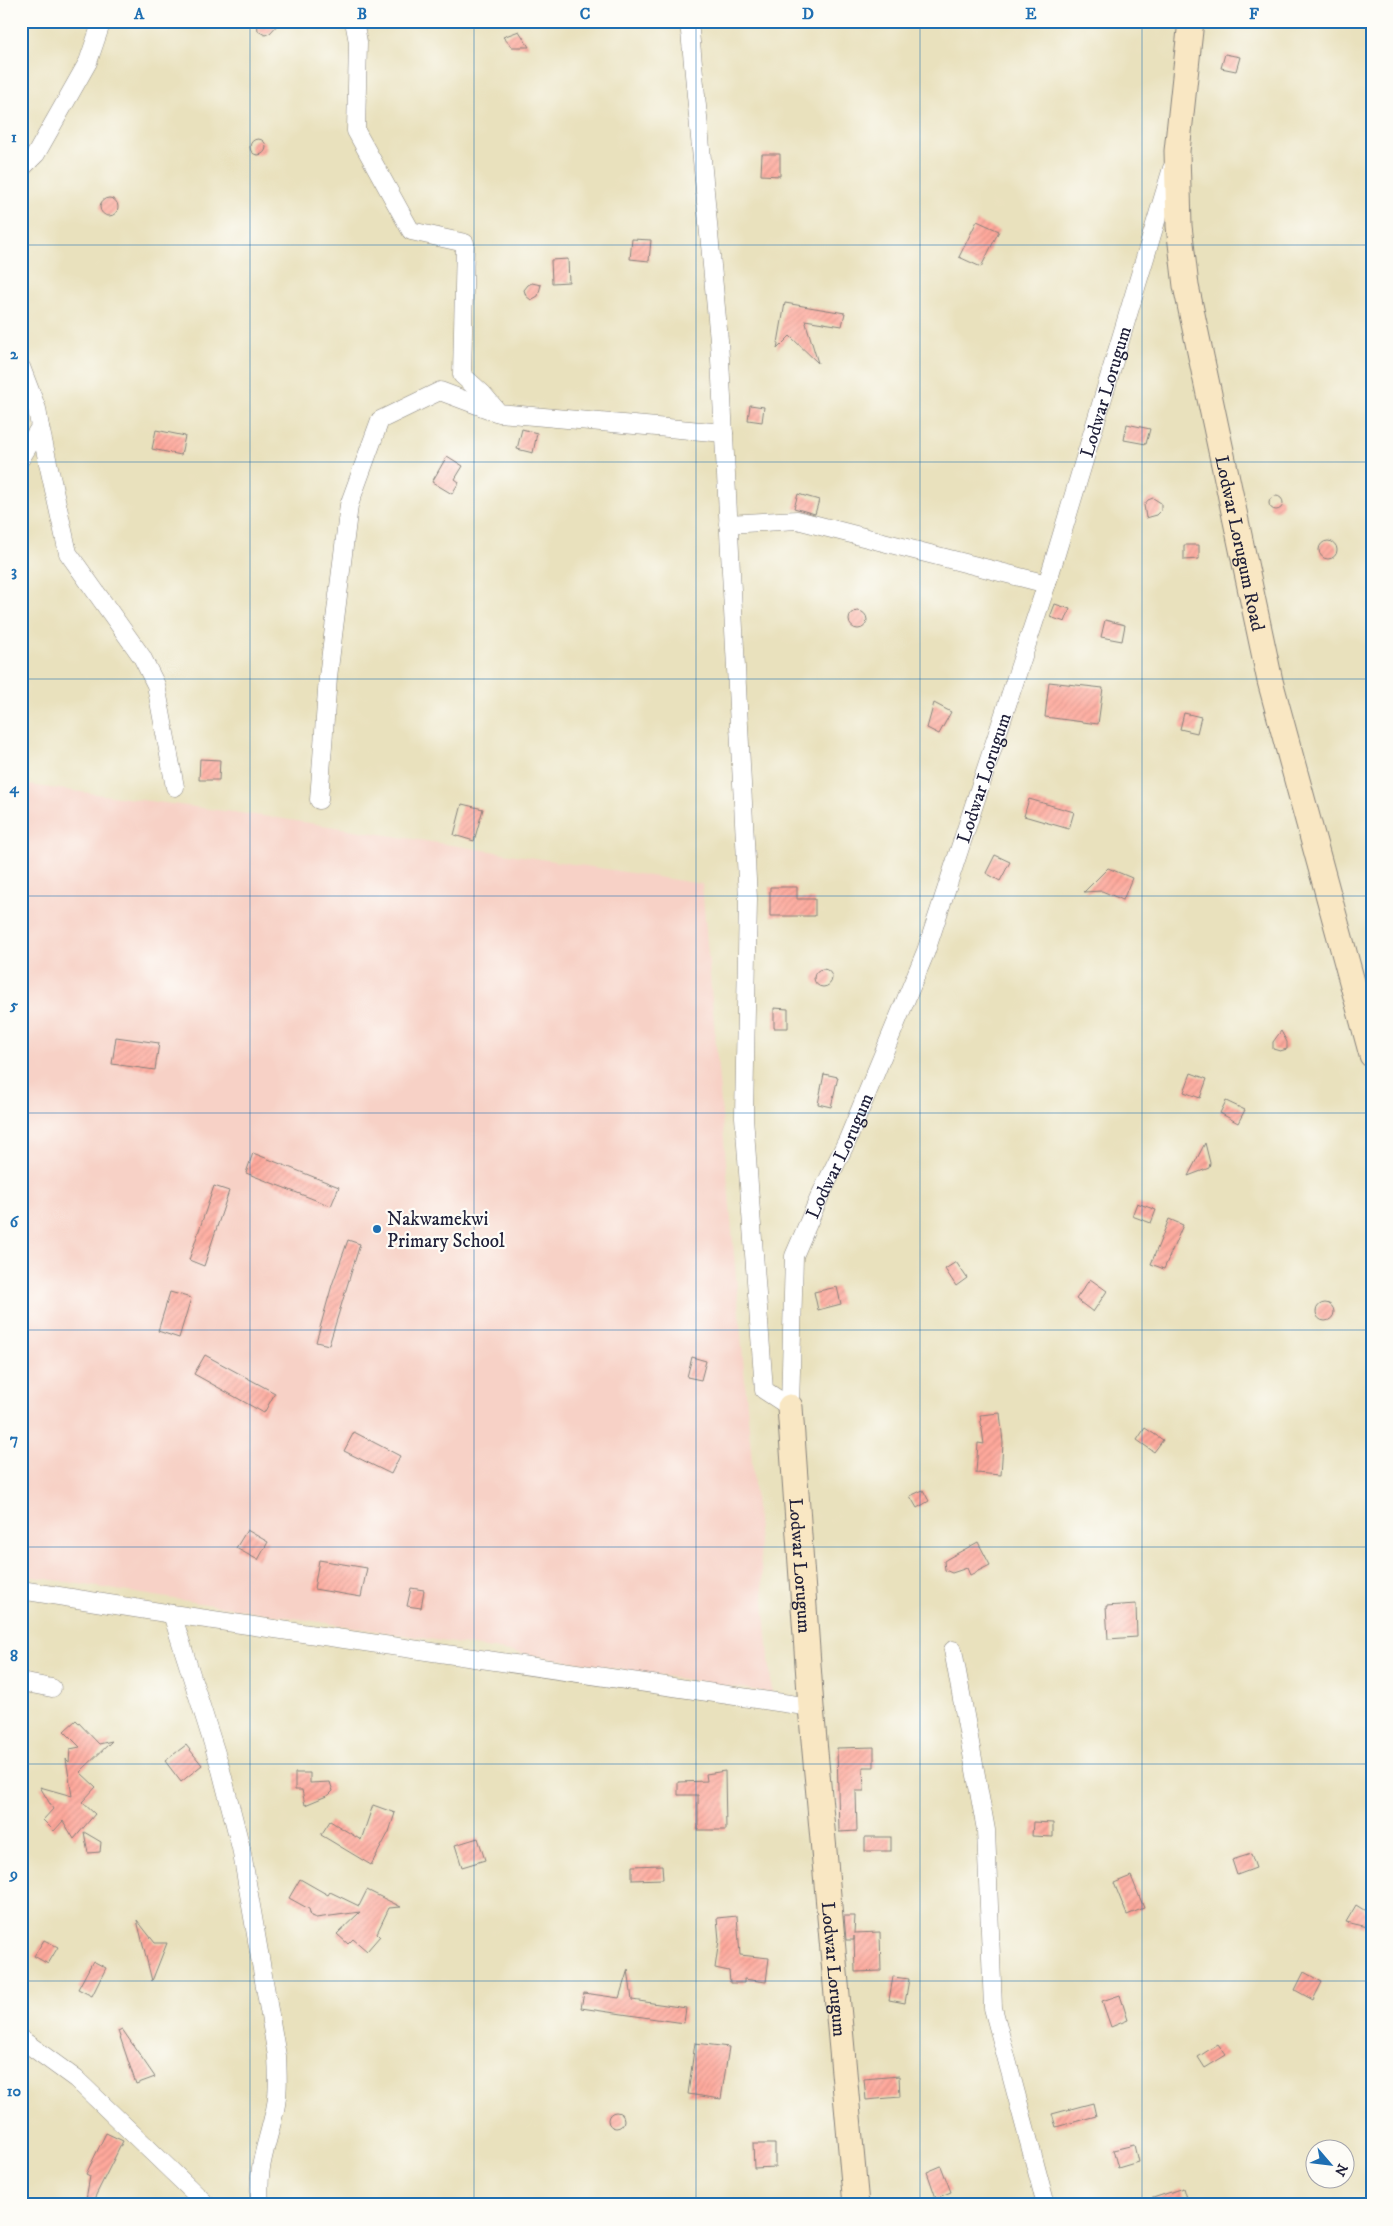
<svg xmlns="http://www.w3.org/2000/svg" width="1393" height="2226" font-family="'IM FELL DW Pica',serif">
<style>
.built{fill:#f7d1c6}
.building{fill:url(#building-hatch)}
.lines{fill:none;stroke-linecap:round;stroke-linejoin:round}
.street-casing{stroke:#86827c;stroke-width:19}
.secondary-casing{stroke:#86827c;stroke-width:27}
.street{stroke:#fff;stroke-width:18}
.secondary{stroke:#f9e7c3;stroke-width:25}
.grid{fill:none;stroke:#1f6fb2;stroke-width:1;stroke-opacity:0.55}
.poi-dot{fill:#1f6fb2;stroke:#fdfcf7;stroke-width:2}
.labels{text-anchor:middle;stroke-width:4.5;stroke-linejoin:round;paint-order:stroke}
.street-label{font-size:19px;fill:#22223b;stroke:#fdfcf7}
.poi-label{font-size:19px;fill:#22223b;stroke:#fdfcf7;text-anchor:start}
.neatline{fill:none;stroke:#1f6fb2;stroke-width:2}
.grid-label{font-size:16px;text-anchor:middle;font-weight:bold;fill:#1f6fb2}
</style>
<defs>
<pattern id="building-hatch" width="6" height="6" patternUnits="userSpaceOnUse" patternTransform="scale(1.25)"><rect width="6" height="6" fill="#fea89b"/><path d="M-1 1l2-2M0 6l6-6M5 7l2-2" fill="none" stroke="#d99086"/></pattern>
</defs>
<rect width="100%" height="100%" fill="#fdfcf7"/>
<filter id="ink" filterUnits="userSpaceOnUse"><feTurbulence type="fractalNoise" baseFrequency=".02" numOctaves="2"/><feDisplacementMap in="SourceGraphic" scale="10" xChannelSelector="R" yChannelSelector="G"/><feConvolveMatrix kernelMatrix="1 2 1 2 8 2 1 2 1" color-interpolation-filters="sRGB"/></filter>
<filter id="wash" filterUnits="userSpaceOnUse"><feTurbulence type="fractalNoise" baseFrequency=".0096" numOctaves="4" result="noise"/><feDisplacementMap in="SourceGraphic" scale="20" xChannelSelector="R" yChannelSelector="G"/><feGaussianBlur stdDeviation="1.12" result="paint"/><feColorMatrix in="noise" values="0 0 0 0 0 0 0 0 0 0 0 0 0 0 0 0 0 1.4 0 .05"/><feComposite in="paint" operator="in"/></filter>
<g filter="url(#wash)">
<rect width="100%" height="100%" fill="#e9e1bd"/>
<path class="built" d="M 21,784 L 277,818 L 702,884 L 772,1693 L 21,1575 Z"/>
<g id="blocks">
<g class="building">
<path d="M 257,21 L 281,21 L 270,33 L 265,35 L 258,31 Z"/>
<path d="M 519,31 L 529,47 L 512,47 L 503,37 Z"/>
<path d="M 1225,54 L 1240,57 L 1236,71 L 1221,68 Z"/>
<circle cx="258" cy="147" r="8"/>
<path d="M 762,154 L 780,154 L 780,176 L 761,175 Z"/>
<circle cx="109" cy="207" r="9"/>
<path d="M 977,221 L 999,231 L 981,267 L 959,257 Z"/>
<path d="M 632,239 L 651,240 L 649,261 L 630,259 Z"/>
<path d="M 568,259 L 569,282 L 552,283 L 551,260 Z"/>
<path d="M 532,283 L 541,285 L 538,296 L 531,300 L 526,296 L 524,290 L 528,285 Z"/>
<path d="M 785,303 L 845,313 L 842,326 L 805,320 L 818,363 L 790,336 L 777,349 Z"/>
<path d="M 750,405 L 764,407 L 762,422 L 748,420 Z"/>
<path d="M 1127,424 L 1150,429 L 1146,444 L 1124,440 Z"/>
<path d="M 522,429 L 537,433 L 533,453 L 517,449 Z"/>
<path d="M 156,430 L 185,436 L 181,455 L 152,449 Z"/>
<path d="M 447,456 L 463,466 L 455,479 L 459,482 L 452,494 L 432,482 Z"/>
<path d="M 798,494 L 819,500 L 815,514 L 794,508 Z"/>
<circle cx="1276" cy="503" r="7"/>
<path d="M 1153,498 L 1161,503 L 1161,511 L 1157,515 L 1146,518 L 1144,505 L 1148,500 Z"/>
<circle cx="1328" cy="550" r="9"/>
<path d="M 1184,545 L 1199,545 L 1199,559 L 1184,560 Z"/>
<path d="M 1055,604 L 1070,609 L 1065,622 L 1050,617 Z"/>
<circle cx="858" cy="620" r="9"/>
<path d="M 1105,620 L 1125,625 L 1122,641 L 1101,637 Z"/>
<path d="M 1049,682 L 1103,688 L 1098,724 L 1045,717 Z"/>
<path d="M 934,703 L 951,712 L 939,734 L 927,728 Z"/>
<path d="M 1184,713 L 1201,717 L 1197,733 L 1180,729 Z"/>
<path d="M 200,759 L 220,760 L 219,780 L 199,780 Z"/>
<path d="M 1029,799 L 1074,812 L 1069,829 L 1024,816 Z"/>
<path d="M 462,804 L 483,809 L 474,841 L 454,835 Z"/>
<path d="M 995,855 L 1010,862 L 1000,881 L 986,873 Z"/>
<path d="M 1108,868 L 1132,878 L 1123,900 L 1102,891 L 1084,892 Z"/>
<path d="M 770,887 L 797,887 L 797,899 L 815,899 L 815,916 L 770,916 Z"/>
<circle cx="823" cy="978" r="9"/>
<path d="M 774,1008 L 788,1009 L 788,1028 L 774,1028 Z"/>
<path d="M 1281,1031 L 1287,1042 L 1287,1049 L 1280,1051 L 1273,1049 L 1273,1042 Z"/>
<path d="M 116,1037 L 159,1043 L 155,1070 L 112,1064 Z"/>
<path d="M 1191,1073 L 1207,1079 L 1200,1098 L 1184,1092 Z"/>
<path d="M 824,1074 L 838,1077 L 831,1107 L 818,1104 Z"/>
<path d="M 1226,1101 L 1245,1110 L 1238,1123 L 1220,1113 Z"/>
<path d="M 1205,1143 L 1210,1163 L 1209,1168 L 1188,1176 Z"/>
<path d="M 253,1153 L 339,1187 L 331,1206 L 246,1173 Z"/>
<path d="M 214,1186 L 229,1191 L 204,1266 L 189,1260 Z"/>
<path d="M 1137,1203 L 1156,1210 L 1151,1223 L 1132,1216 Z"/>
<path d="M 1169,1219 L 1183,1225 L 1164,1269 L 1151,1264 Z"/>
<path d="M 348,1240 L 360,1244 L 329,1345 L 316,1342 L 332,1285 Z"/>
<path d="M 956,1262 L 967,1278 L 956,1286 L 945,1269 Z"/>
<path d="M 1090,1279 L 1107,1291 L 1093,1312 L 1076,1299 Z"/>
<path d="M 837,1287 L 841,1304 L 818,1310 L 814,1292 Z"/>
<path d="M 170,1292 L 191,1298 L 179,1338 L 158,1331 Z"/>
<circle cx="1325" cy="1312" r="9"/>
<path d="M 205,1355 L 275,1393 L 264,1413 L 194,1374 Z"/>
<path d="M 692,1357 L 706,1361 L 701,1380 L 687,1377 Z"/>
<path d="M 1000,1413 L 1003,1443 L 1001,1475 L 976,1473 L 978,1443 L 984,1444 L 980,1415 Z"/>
<path d="M 1145,1428 L 1163,1440 L 1154,1452 L 1137,1440 Z"/>
<path d="M 354,1432 L 400,1456 L 391,1474 L 344,1451 Z"/>
<path d="M 923,1490 L 929,1501 L 917,1508 L 910,1496 Z"/>
<path d="M 247,1530 L 268,1542 L 258,1560 L 236,1548 Z"/>
<path d="M 978,1542 L 990,1565 L 970,1575 L 967,1568 L 952,1573 L 945,1570 L 944,1561 L 947,1559 Z"/>
<path d="M 319,1560 L 367,1568 L 361,1597 L 314,1589 Z"/>
<path d="M 411,1588 L 424,1590 L 421,1608 L 407,1606 Z"/>
<path d="M 1136,1604 L 1137,1637 L 1108,1639 L 1106,1606 Z"/>
<path d="M 76,1720 L 99,1744 L 112,1741 L 80,1772 L 96,1787 L 82,1802 L 95,1814 L 74,1839 L 63,1821 L 54,1831 L 43,1820 L 53,1809 L 40,1787 L 72,1796 L 66,1759 L 69,1762 L 70,1749 L 80,1747 L 64,1731 Z"/>
<path d="M 186,1745 L 202,1765 L 181,1782 L 165,1761 Z"/>
<path d="M 874,1747 L 874,1767 L 863,1767 L 864,1791 L 856,1791 L 857,1831 L 839,1832 L 837,1748 Z"/>
<path d="M 725,1771 L 726,1830 L 698,1830 L 698,1795 L 678,1795 L 678,1782 L 707,1781 L 706,1774 Z"/>
<path d="M 295,1773 L 310,1773 L 310,1783 L 330,1782 L 333,1791 L 329,1795 L 305,1805 L 302,1790 L 295,1790 Z"/>
<path d="M 373,1805 L 395,1813 L 389,1832 L 371,1865 L 321,1835 L 330,1821 L 361,1840 Z"/>
<path d="M 1033,1822 L 1053,1823 L 1053,1837 L 1032,1836 Z"/>
<path d="M 84,1832 L 101,1842 L 100,1852 L 88,1853 Z"/>
<rect x="865" y="1837" width="26" height="14"/>
<path d="M 478,1838 L 485,1860 L 462,1867 L 455,1845 Z"/>
<path d="M 1251,1854 L 1256,1868 L 1237,1875 L 1232,1860 Z"/>
<path d="M 662,1865 L 663,1879 L 632,1880 L 632,1866 Z"/>
<path d="M 1131,1876 L 1144,1908 L 1127,1915 L 1114,1883 Z"/>
<path d="M 300,1879 L 328,1895 L 330,1892 L 359,1906 L 367,1890 L 401,1907 L 389,1908 L 377,1933 L 380,1936 L 367,1951 L 353,1939 L 348,1944 L 337,1934 L 360,1912 L 316,1918 L 311,1916 L 309,1909 L 289,1898 Z"/>
<path d="M 1356,1905 L 1364,1910 L 1372,1918 L 1372,1928 L 1346,1922 Z"/>
<path d="M 737,1916 L 740,1955 L 769,1958 L 766,1982 L 744,1979 L 744,1983 L 730,1983 L 729,1971 L 715,1968 L 719,1940 L 717,1918 Z"/>
<path d="M 844,1916 L 855,1916 L 854,1933 L 880,1932 L 881,1971 L 855,1972 L 854,1936 L 854,1940 L 846,1940 Z"/>
<path d="M 137,1920 L 155,1943 L 167,1943 L 152,1981 Z"/>
<path d="M 44,1940 L 58,1947 L 48,1964 L 34,1956 Z"/>
<path d="M 93,1961 L 106,1968 L 92,1996 L 78,1989 Z"/>
<path d="M 628,1969 L 632,2000 L 686,2008 L 684,2023 L 581,2008 L 584,1993 L 619,1998 Z"/>
<path d="M 1304,1972 L 1322,1982 L 1313,2000 L 1295,1990 Z"/>
<path d="M 893,1977 L 909,1979 L 905,2003 L 889,2000 Z"/>
<path d="M 1120,1995 L 1128,2020 L 1111,2027 L 1102,2001 Z"/>
<path d="M 122,2029 L 155,2077 L 136,2084 L 118,2031 Z"/>
<path d="M 695,2043 L 729,2047 L 721,2099 L 688,2094 Z"/>
<path d="M 1218,2044 L 1226,2055 L 1205,2068 L 1198,2057 Z"/>
<path d="M 899,2076 L 900,2097 L 866,2100 L 864,2079 Z"/>
<path d="M 1093,2103 L 1096,2116 L 1056,2127 L 1052,2114 Z"/>
<circle cx="616" cy="2120" r="8"/>
<path d="M 106,2133 L 123,2141 L 91,2205 L 85,2205 L 90,2176 L 86,2174 Z"/>
<path d="M 753,2144 L 775,2144 L 775,2167 L 754,2168 Z"/>
<path d="M 1134,2145 L 1138,2162 L 1118,2168 L 1113,2150 Z"/>
<path d="M 941,2166 L 951,2192 L 936,2198 L 927,2172 Z"/>
<path d="M 1183,2188 L 1188,2205 L 1142,2205 L 1141,2202 Z"/>
</g>
</g>
</g>
<g filter="url(#ink)">
<use href="#blocks" fill-opacity="0" stroke="#86827c" stroke-width="1"/>
<g class="lines">
<g class="street-casing">
<g id="street">
<path d="M 354,21 L 358,42 L 356,131 L 411,231 L 465,243 L 462,375 L 483,394 L 499,413 L 724,433"/>
<path d="M 689,21 L 719,340 L 748,899 L 744,1117 L 764,1390 L 790,1407"/>
<path d="M 21,169 L 36,154 L 88,62 L 102,21"/>
<path d="M 21,367 L 37,409 L 40,427 L 21,458"/>
<path d="M 40,427 L 68,553 L 142,657 L 156,685 L 175,787"/>
<path d="M 728,524 L 797,520 L 1047,584"/>
<path d="M 319,800 L 328,677 L 349,505 L 380,420 L 440,391 L 496,412"/>
<path id="s1" d="M 790,1407 L 794,1256 L 819,1198 L 848,1139 L 926,951 L 1050,574 L 1172,168"/>
<path d="M 21,1590 L 172,1614 L 811,1707"/>
<path d="M 172,1614 L 220,1766 L 241,1848 L 277,2056 C 278,2077 279,2098 273,2118 C 265,2152 257,2167 260,2205"/>
<path d="M 953,1650 L 986,1830 L 993,2008 L 1046,2205"/>
<path d="M 21,1682 L 52,1688"/>
<path d="M 21,2039 L 76,2079 L 207,2205"/>
</g>
</g>
<g class="secondary-casing">
<g id="secondary">
<path id="s2" d="M 1191,21 L 1177,151 L 1179,226 L 1186,286 L 1270,681 L 1372,1055"/>
<path id="s3" d="M 790,1407 L 811,1707 L 856,2205"/>
</g>
</g>
<use href="#street" class="street"/>
<use href="#secondary" class="secondary"/>
</g>
</g>
<path class="grid" d="M 250,21 L 250,2205M 474,21 L 474,2205M 696,21 L 696,2205M 920,21 L 920,2205M 1142,21 L 1142,2205M 21,245 L 1372,245M 21,462 L 1372,462M 21,679 L 1372,679M 21,896 L 1372,896M 21,1113 L 1372,1113M 21,1330 L 1372,1330M 21,1547 L 1372,1547M 21,1764 L 1372,1764M 21,1981 L 1372,1981"/>
<circle class="poi-dot" cx="377" cy="1229" r="5"/>
<g class="labels">
<g class="street-label">
<text dy="7" stroke="none"><textPath href="#s1" startOffset="1071">Lodwar Lorugum</textPath></text>
<text dy="7" stroke="none"><textPath href="#s2" startOffset="529">Lodwar Lorugum Road</textPath></text>
<text dy="7" stroke="none"><textPath href="#s1" startOffset="666">Lodwar Lorugum</textPath></text>
<text dy="7" stroke="none"><textPath href="#s1" startOffset="261">Lodwar Lorugum</textPath></text>
<text dy="7" stroke="none"><textPath href="#s3" startOffset="159">Lodwar Lorugum</textPath></text>
<text dy="7" stroke="none"><textPath href="#s3" startOffset="564">Lodwar Lorugum</textPath></text>
</g>
<g class="poi-label">
<text x="387" y="1225">Nakwamekwi<tspan x="387" dy="22">Primary School</tspan></text>
</g>
</g>
<rect width="1393" height="2226" fill="none" stroke="#fdfcf7" stroke-width="55"/>
<g transform="translate(1330 2164) rotate(118)"><circle r="24" fill="#fdfcf7" stroke="#a5a5ac"/>
<path d="M0-4L9 19L0 12L-9 19Z" fill="#1f6fb2"/>
<text y="-8" font-size="14" font-weight="bold" text-anchor="middle" fill="#22223b">N</text>
</g>
<rect x="28" y="28" width="1338" height="2170" class="neatline"/>
<g class="grid-label">
<text x="139" y="19">A</text>
<text x="362" y="19">B</text>
<text x="585" y="19">C</text>
<text x="808" y="19">D</text>
<text x="1031" y="19">E</text>
<text x="1254" y="19">F</text>
<text x="14" y="142">1</text>
<text x="14" y="359">2</text>
<text x="14" y="576">3</text>
<text x="14" y="793">4</text>
<text x="14" y="1010">5</text>
<text x="14" y="1227">6</text>
<text x="14" y="1444">7</text>
<text x="14" y="1661">8</text>
<text x="14" y="1879">9</text>
<text x="14" y="2096">10</text>
</g>
</svg>
